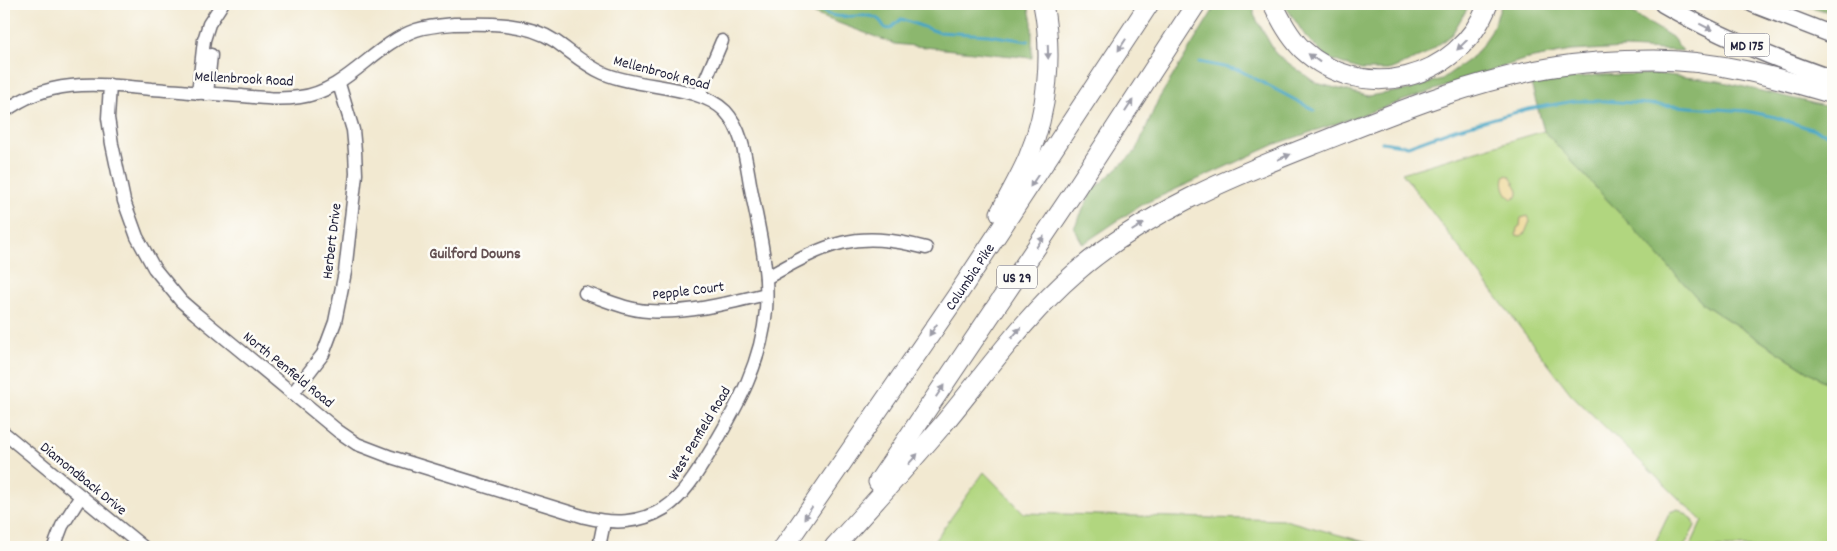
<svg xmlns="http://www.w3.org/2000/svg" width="1837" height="551" font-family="Dekko,sans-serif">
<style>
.green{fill:#b1d67f;stroke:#6a7c5d}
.forest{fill:#8cb76e;stroke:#576c54}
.sand{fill:#eeda9e;stroke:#887e6c}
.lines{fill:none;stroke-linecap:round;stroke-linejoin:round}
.stream{stroke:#46a6c5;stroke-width:3}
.minor-casing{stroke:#6b6870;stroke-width:15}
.major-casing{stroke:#6b6870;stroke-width:19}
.highway-casing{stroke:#6b6870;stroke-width:21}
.minor{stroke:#fff;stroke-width:12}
.major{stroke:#fff;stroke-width:16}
.highway{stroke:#fff;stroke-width:19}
.oneway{fill:#9c9ca7}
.labels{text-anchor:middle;stroke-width:5;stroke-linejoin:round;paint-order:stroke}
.shield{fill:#fdfcf7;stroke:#646373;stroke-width:1}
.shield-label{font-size:14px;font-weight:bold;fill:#22223b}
.street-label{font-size:15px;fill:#22223b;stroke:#fdfcf7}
.neighbourhood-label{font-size:16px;font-weight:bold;fill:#645153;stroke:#fdfcf7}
</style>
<rect width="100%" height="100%" fill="#fdfcf7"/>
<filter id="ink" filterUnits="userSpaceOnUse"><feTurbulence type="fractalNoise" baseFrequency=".02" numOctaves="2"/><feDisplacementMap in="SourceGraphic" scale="10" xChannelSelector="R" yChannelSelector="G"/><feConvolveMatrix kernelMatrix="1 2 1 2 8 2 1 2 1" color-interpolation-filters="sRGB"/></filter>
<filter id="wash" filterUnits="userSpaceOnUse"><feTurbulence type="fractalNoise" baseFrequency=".0096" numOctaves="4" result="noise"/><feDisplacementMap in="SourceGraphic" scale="20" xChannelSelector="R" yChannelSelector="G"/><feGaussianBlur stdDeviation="1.12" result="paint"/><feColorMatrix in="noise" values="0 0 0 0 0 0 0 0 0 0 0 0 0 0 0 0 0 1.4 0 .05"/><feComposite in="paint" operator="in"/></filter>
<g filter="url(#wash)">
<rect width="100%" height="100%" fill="#f2e9d1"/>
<g class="green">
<path d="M 1544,131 L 1703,304 L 1833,387 L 1833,547 L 1690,547 L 1702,521 L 1571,394 L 1402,173 Z"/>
<path d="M 984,472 L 1024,513 L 1285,520 L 1383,547 L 930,547 Z"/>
<path d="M 1678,509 L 1693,519 L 1695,526 L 1684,547 L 1653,547 L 1670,512 Z"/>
</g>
<g class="forest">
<path d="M 796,4 L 1028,4 L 1032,22 L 1032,58 L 895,44 L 795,7 Z"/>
<path d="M 1217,4 L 1254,4 L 1254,15 L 1276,54 L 1316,83 L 1368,96 L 1408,90 L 1442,79 L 1475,55 L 1491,32 L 1502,4 L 1617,4 L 1672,37 L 1683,51 L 1625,48 L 1571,51 L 1523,60 L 1276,144 L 1141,205 L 1083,244 L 1074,228 L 1092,191 L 1136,151 L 1158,100 Z"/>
<path d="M 1284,4 L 1470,4 L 1452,34 L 1425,55 L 1389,70 L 1361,70 L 1327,58 L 1306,37 Z"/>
<path d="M 1800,4 L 1833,4 L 1833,13 Z"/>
<path d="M 1658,74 L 1719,81 L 1833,108 L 1833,387 L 1703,304 L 1544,131 L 1531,84 L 1597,75 Z"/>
</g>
<g class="sand">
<path d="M 1505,175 L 1510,176 C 1513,184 1521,189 1517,197 L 1512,199 C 1505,194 1501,183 1505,175 Z"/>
<path d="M 1528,216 L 1530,221 L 1525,233 L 1521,236 L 1516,235 L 1517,228 L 1520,226 L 1521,218 Z"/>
</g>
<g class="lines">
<g class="stream">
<path d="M 816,4 C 830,25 854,12 874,17 C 879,18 882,23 885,28 L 890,29 L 901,19 L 938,32 L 988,35 L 1028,41"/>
<path d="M 1199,62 L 1239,70 L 1314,110"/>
<path d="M 1382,142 L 1408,146 L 1455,129 L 1528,109 L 1575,101 L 1604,101 L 1746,111 L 1775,117 L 1833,136"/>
</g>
</g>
</g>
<g filter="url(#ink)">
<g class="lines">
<g class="minor-casing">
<g id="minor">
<path d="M 198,93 L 204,40 L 209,24 L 222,4"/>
<path d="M 207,94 L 211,55"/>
<path d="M 699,95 L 722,41"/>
<path d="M 4,112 C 49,77 99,84 152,89 C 182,91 212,94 242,96 C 262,98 281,100 300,97 C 347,91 373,45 416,30 C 428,26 442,25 454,24 C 488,23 526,22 555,41 C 571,52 585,65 603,73 C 639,89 698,84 725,111 C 744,131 746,163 751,189 C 759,230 769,269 766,310 C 762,361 738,405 713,447 C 700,468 686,494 665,508 C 639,524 613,524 585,517 L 391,457 L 357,444 L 338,431 L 196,314 L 181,301 L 154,268 L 137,237 L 124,201 L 112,144 L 108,118 L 110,85"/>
<path d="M 766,278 C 828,243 854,229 926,248"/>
<path d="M 585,293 C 606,300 627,310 648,311 C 687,314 729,303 766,294"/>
<path d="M 293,393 L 323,354 L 335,322 L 345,272 L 356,174 L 355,151 L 353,130 L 339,84"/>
<path d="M 4,433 L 143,547"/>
<path d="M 54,547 L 62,526 L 81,496"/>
<path d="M 599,547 L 604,522"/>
</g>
</g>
<g class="major-casing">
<g id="major">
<path d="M 1663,4 C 1716,35 1775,59 1833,79"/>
<path d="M 1753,4 L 1833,35"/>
</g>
</g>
<g class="highway-casing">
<g id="highway">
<path d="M 1273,4 C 1281,20 1289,36 1302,49 C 1362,105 1459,81 1488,4"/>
<path d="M 1000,213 C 1009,195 1020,177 1028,158 C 1048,111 1053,54 1043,4"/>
<path d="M 878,482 L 1077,187 L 1196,4"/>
<path id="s1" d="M 784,547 L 956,297 L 1149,4"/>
<path d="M 834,547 C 869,508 905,469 940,428 C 984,376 1023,318 1075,273 C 1144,213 1229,178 1313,145 C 1389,115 1467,82 1548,68 C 1583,62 1619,60 1654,60 C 1716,60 1775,77 1833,94"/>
</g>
</g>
<use href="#minor" class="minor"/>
<use href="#major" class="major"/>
<use href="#highway" class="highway"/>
</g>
<defs><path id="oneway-solid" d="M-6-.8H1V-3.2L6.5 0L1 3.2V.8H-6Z" transform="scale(1.25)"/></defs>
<g class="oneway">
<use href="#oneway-solid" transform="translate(1706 27) rotate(27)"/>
<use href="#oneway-solid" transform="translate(1122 45) rotate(123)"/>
<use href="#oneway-solid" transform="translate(1462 45) rotate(136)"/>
<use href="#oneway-solid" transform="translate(1048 52) rotate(88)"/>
<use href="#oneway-solid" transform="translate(1314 58) rotate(-144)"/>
<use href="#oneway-solid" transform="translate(1129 106) rotate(-57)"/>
<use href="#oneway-solid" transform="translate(1284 157) rotate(-22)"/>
<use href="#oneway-solid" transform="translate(1034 181) rotate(124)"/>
<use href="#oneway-solid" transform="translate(1138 227) rotate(-32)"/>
<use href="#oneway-solid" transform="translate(1040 242) rotate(-56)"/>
<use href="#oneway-solid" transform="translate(933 330) rotate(124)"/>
<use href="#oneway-solid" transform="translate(1016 333) rotate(-50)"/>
<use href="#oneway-solid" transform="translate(940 391) rotate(-56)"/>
<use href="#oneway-solid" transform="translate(913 459) rotate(-48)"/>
<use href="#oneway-solid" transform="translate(808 513) rotate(124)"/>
</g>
</g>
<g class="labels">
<g class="shield">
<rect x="1724.5" y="33.5" width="45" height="23" rx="4"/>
<rect x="997" y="265.5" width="40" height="23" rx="4"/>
</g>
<g class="shield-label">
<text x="1747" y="50">MD 175</text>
<text x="1017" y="282">US 29</text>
</g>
<g class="street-label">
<text transform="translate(662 72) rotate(15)" y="5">Mellenbrook Road</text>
<text transform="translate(244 78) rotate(3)" y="5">Mellenbrook Road</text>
<text transform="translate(331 241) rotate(-83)" y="5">Herbert Drive</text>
<text dy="5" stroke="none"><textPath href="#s1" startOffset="328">Columbia Pike</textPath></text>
<text transform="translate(688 290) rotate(-7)" y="5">Pepple Court</text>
<text transform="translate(289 369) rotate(39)" y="5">North Penfield Road</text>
<text transform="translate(699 433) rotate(-59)" y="5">West Penfield Road</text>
<text transform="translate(84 478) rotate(39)" y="5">Diamondback Drive</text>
</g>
<g class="neighbourhood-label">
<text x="475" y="258">Guilford Downs</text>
</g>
</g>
<rect width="1837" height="551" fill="none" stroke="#fdfcf7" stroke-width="20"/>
</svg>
